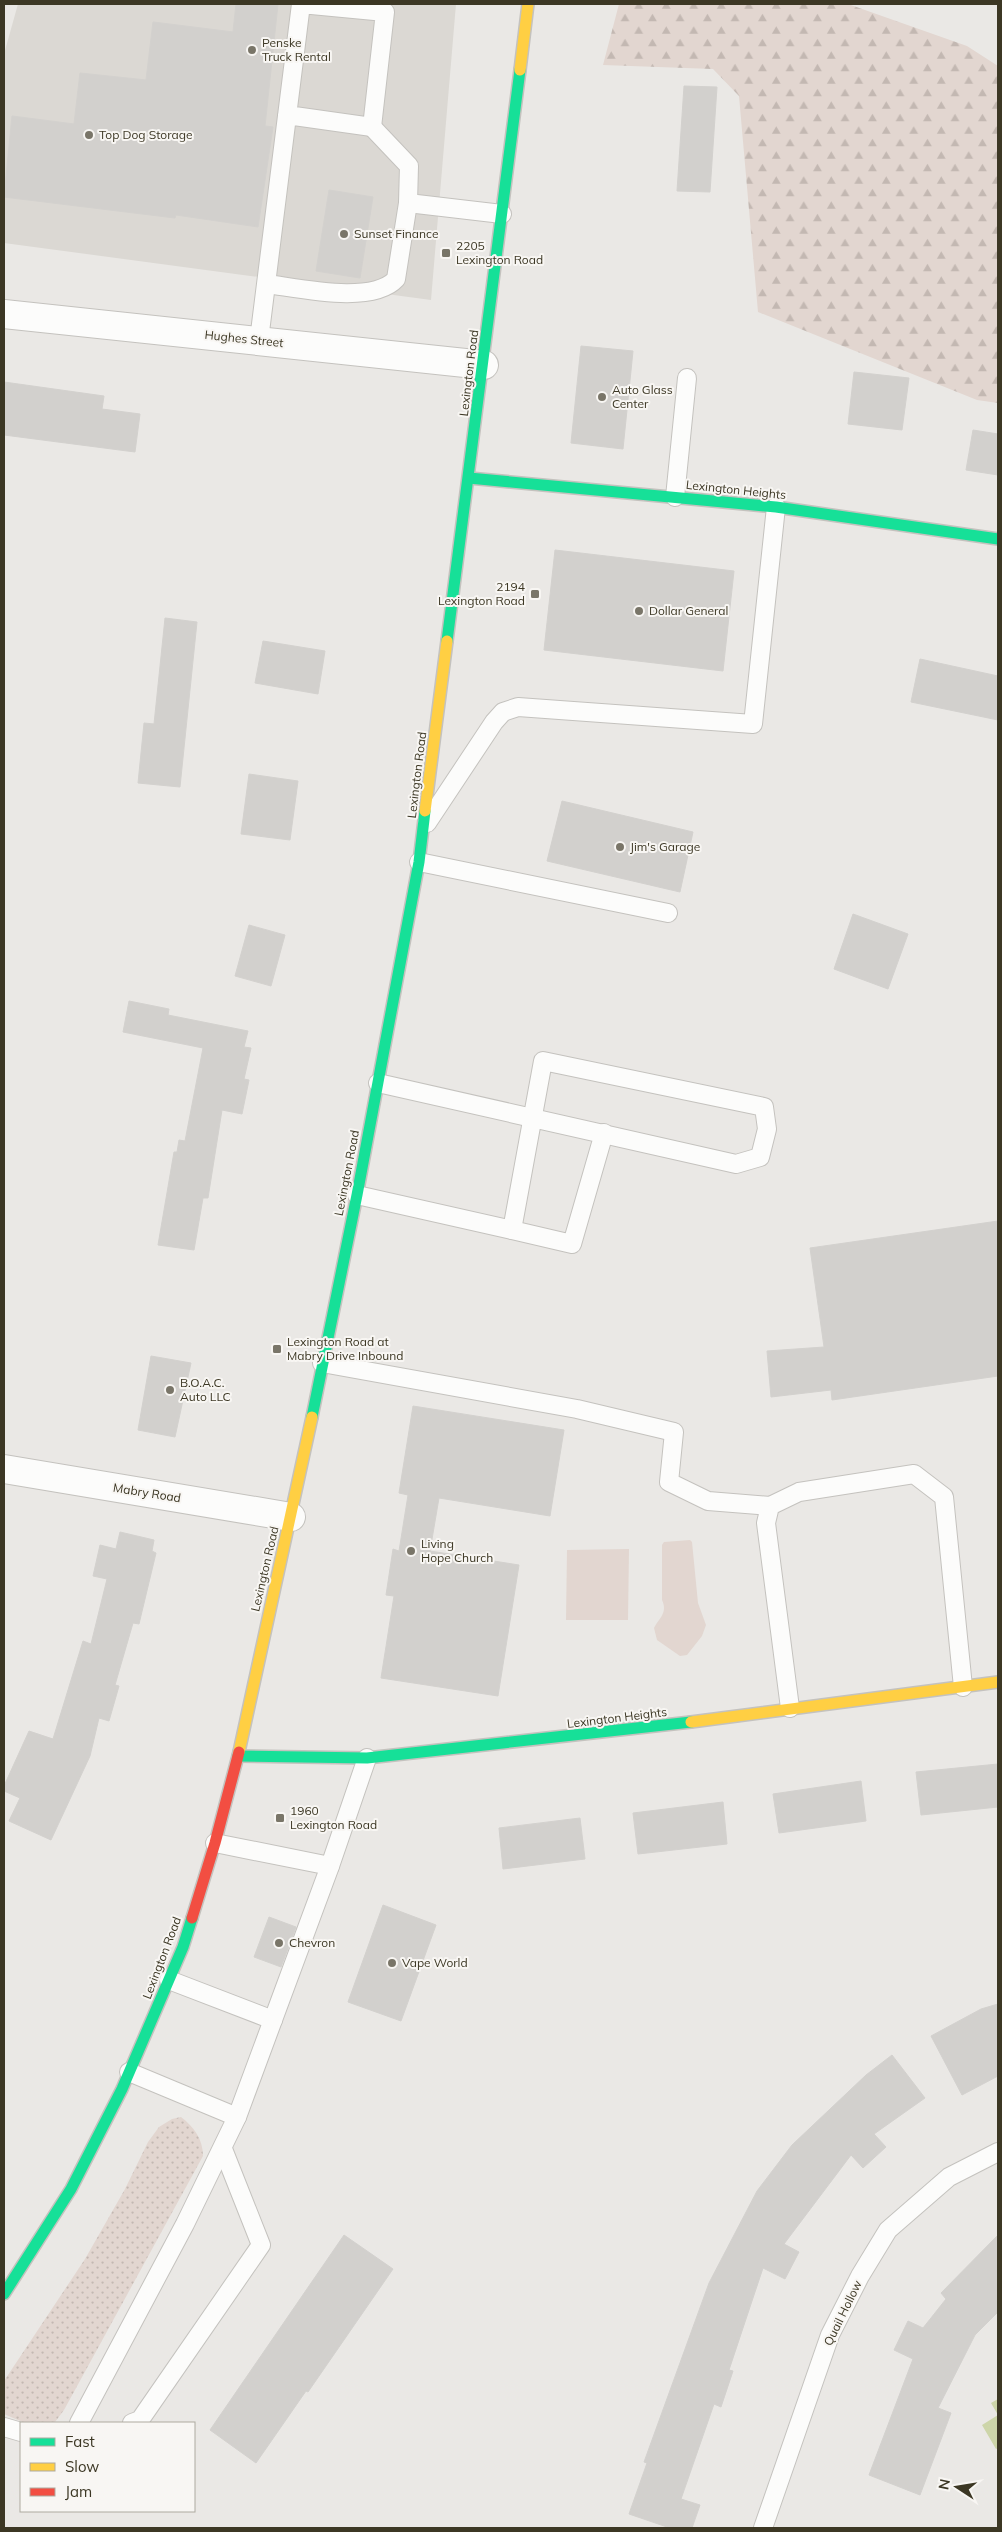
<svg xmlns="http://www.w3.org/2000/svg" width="1002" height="2532" font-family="Mulish,sans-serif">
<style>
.built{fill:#dbd8d3}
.grass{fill:url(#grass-dots)}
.forest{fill:url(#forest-firs)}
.green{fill:#e2d6d0}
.water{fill:#cdd5a9}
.building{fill:#d2d0cd;stroke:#d3d1ce}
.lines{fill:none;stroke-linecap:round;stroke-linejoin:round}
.lane-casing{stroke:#c4c2be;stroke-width:20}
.street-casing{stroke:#c4c2be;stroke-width:30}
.fast-casing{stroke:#c4c2be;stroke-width:14}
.slow-casing{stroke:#c4c2be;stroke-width:14}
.jam-casing{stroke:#c4c2be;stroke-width:14}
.lane{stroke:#fcfcfb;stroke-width:18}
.street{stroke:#fcfcfb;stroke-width:28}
.fast{stroke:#16e098;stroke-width:11}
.slow{stroke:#ffcf43;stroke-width:11}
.jam{stroke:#f24e42;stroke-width:11}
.poi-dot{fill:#797568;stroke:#f8f6f3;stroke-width:2}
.labels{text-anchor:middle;stroke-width:4;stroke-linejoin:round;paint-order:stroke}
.poi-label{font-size:12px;fill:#3c3724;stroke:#f8f6f3;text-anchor:start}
.street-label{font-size:12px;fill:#3c3724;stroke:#f8f6f3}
</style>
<defs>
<pattern id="grass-dots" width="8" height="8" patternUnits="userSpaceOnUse" patternTransform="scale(1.25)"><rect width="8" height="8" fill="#e2d6d0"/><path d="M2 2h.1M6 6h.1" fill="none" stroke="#c3b8b2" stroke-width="1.8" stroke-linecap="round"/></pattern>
<pattern id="forest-firs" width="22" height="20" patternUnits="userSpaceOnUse" patternTransform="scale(1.25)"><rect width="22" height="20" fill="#e2d6d0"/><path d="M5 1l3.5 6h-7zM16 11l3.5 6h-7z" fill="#c3b8b2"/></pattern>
</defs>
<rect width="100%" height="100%" fill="#eae8e5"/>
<path class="built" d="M 18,4 L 456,4 L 431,300 L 4,243 L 4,54 Z"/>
<path class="grass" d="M 181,2117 C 194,2127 203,2139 203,2156 L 64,2410 L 55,2422 L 51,2423 L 25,2423 L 4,2414 L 4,2381 L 85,2259 L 125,2189 L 148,2142 L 159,2127 L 172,2119 Z"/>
<path class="forest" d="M 619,4 L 848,4 L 967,46 L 998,66 L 998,403 L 977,400 L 758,312 L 739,96 L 713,69 L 603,65 Z"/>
<g class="green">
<path d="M 690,1540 L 692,1542 L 698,1603 L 706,1625 L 702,1636 L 687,1655 L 680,1656 L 657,1640 L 654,1628 C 659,1618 668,1613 662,1600 L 662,1545 L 664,1542 Z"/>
<path d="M 629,1549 L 628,1620 L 566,1620 L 567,1550 Z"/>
</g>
<path class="water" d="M 998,2399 L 998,2448 L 996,2449 L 982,2425 L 998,2415 L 991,2403 Z"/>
<g class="building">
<path d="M 236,4 L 278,4 L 265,126 L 273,127 L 258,227 L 176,215 L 175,218 L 4,197 L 12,116 L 74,124 L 80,73 L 146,80 L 153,22 L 233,32 Z"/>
<path d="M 684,86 L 717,87 L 710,192 L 677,191 Z"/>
<path d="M 329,190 L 373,197 L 360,278 L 316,271 Z"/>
<path d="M 581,346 L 633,351 L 623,449 L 571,443 Z"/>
<path d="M 854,372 L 909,378 L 902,430 L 848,424 Z"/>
<path d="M 4,382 L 104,396 L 102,409 L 140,414 L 135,452 L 4,435 Z"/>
<path d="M 973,430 L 998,434 L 998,475 L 966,470 Z"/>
<path d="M 555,550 L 734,571 L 723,671 L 544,650 Z"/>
<path d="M 165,618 L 197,622 L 180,787 L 138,783 L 144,723 L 154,724 Z"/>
<path d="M 263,641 L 325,651 L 318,694 L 255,683 Z"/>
<path d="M 920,659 L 998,676 L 998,720 L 911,702 Z"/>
<path d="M 249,774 L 298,781 L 290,840 L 241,834 Z"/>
<path d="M 562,801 L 693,832 L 680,892 L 547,861 Z"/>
<path d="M 853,914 L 908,934 L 888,989 L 834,969 Z"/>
<path d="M 249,925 L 285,935 L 271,986 L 235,976 Z"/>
<path d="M 129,1001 L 169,1009 L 168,1015 L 248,1031 L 244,1047 L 251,1048 L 244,1079 L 249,1080 L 242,1114 L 222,1110 L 208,1198 L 203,1198 L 194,1250 L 158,1245 L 174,1152 L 177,1152 L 179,1140 L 185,1141 L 203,1048 L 123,1032 Z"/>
<path d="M 998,1221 L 998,1376 L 832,1400 L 831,1390 L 771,1397 L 767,1351 L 824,1347 L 810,1248 Z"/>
<path d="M 151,1356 L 191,1363 L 175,1437 L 138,1430 Z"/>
<path d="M 413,1406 L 564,1430 L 550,1516 L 439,1498 L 430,1551 L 519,1565 L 498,1696 L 381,1678 L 394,1596 L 386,1595 L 393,1549 L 399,1551 L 408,1495 L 399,1493 Z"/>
<path d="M 120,1532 L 154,1540 L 152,1551 L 156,1553 L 139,1624 L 133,1623 L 115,1685 L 119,1686 L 109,1721 L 99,1718 L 90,1756 L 51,1840 L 9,1821 L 20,1798 L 4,1791 L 4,1786 L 29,1731 L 53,1739 L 83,1641 L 91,1644 L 107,1579 L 93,1576 L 100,1545 L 116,1549 Z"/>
<path d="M 998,1764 L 998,1807 L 921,1815 L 916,1772 Z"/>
<path d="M 861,1781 L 866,1821 L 779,1833 L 773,1794 Z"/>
<path d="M 723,1802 L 727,1844 L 638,1854 L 633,1813 Z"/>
<path d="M 580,1818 L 585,1859 L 503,1869 L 499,1828 Z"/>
<path d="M 383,1905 L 436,1925 L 401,2021 L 348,2002 Z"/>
<path d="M 269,1917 L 296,1927 L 281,1967 L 254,1957 Z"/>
<path d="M 998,2004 L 998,2076 L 962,2095 L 931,2036 L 981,2009 Z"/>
<path d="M 892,2055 L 925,2098 L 874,2134 L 886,2147 L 863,2168 L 851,2155 L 784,2244 L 799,2252 L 785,2279 L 763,2268 L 729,2370 L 733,2371 L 721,2407 L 714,2404 L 681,2499 L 700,2505 L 692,2528 L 670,2528 L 629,2514 L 647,2463 L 644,2462 L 709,2283 L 757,2191 L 792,2145 L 866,2075 Z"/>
<path d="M 344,2235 L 393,2269 L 308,2392 L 306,2391 L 256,2463 L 210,2430 Z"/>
<path d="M 998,2235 L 998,2312 L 975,2335 L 938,2408 L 951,2413 L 920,2495 L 869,2475 L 913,2359 L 894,2350 L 908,2321 L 923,2328 L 946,2299 L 941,2293 Z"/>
</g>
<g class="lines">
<g class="lane-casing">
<g id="lane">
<path d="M 372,127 L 409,166 L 408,203 L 502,214"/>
<path d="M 267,284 C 299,288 372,305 396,279 L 408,203"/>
<path d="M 259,340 L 301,4 L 385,12 L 372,127 L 287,115"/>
<path d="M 675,497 L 687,378"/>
<path d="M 427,823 L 494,722 L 503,712 L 518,707 L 753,724 L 776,507"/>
<path d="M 419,862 L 668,913"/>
<path d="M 357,1195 L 512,1230 L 543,1061 L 764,1107 L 767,1129 L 760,1157 L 736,1164 L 378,1083"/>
<path d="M 512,1230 L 572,1244 L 604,1133"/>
<path d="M 322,1363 L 577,1409 L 674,1432 L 669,1482 L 708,1501 L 770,1506"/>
<path d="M 790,1708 L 766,1523 L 770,1506 L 799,1492 L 914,1474 L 944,1497 L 963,1687"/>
<path d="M 215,1843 L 330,1866"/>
<path d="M 169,1980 L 273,2020"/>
<path d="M 129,2072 L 237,2117"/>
<path d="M 79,2423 L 185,2224 L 237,2117 L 330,1866 L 367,1758"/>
<path d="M 132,2423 L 140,2420 L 261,2245 L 223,2149"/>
<path d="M 4,2427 L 21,2432"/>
<path d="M 763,2528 L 830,2335 L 860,2276 L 888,2230 L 949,2177 L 998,2152"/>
</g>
</g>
<g class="street-casing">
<g id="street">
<path d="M 4,314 L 484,365"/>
<path d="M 4,1469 L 291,1517"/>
</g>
</g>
<g class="fast-casing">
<g id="fast">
<path d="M 469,478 L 776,507 L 998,539"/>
<path d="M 447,641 L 520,70"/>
<path d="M 312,1417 L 357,1195 L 419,862 L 425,811"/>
<path d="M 238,1756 L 367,1758 L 691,1722"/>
<path d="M 4,2294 L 71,2189 L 122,2089 L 183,1947 L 192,1918"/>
</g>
</g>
<g class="slow-casing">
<g id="slow">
<path d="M 520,70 L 528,4"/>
<path d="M 425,811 L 447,641"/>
<path d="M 691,1722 L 998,1682"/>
<path d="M 239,1752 L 312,1417"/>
</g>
</g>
<g class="jam-casing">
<path id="jam" d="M 192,1918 L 215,1843 L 239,1752"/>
</g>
<use href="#lane" class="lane"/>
<use href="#street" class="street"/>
<use href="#fast" class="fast"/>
<use href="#slow" class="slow"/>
<use href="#jam" class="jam"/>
</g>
<g class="poi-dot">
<circle cx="252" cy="50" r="5"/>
<circle cx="89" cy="135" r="5"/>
<circle cx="344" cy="234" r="5"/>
<rect x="441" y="248" width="10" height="10" rx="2.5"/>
<circle cx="602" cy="397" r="5"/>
<rect x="530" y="589" width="10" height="10" rx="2.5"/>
<circle cx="639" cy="611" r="5"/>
<circle cx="620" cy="847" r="5"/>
<rect x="272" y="1344" width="10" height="10" rx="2.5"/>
<circle cx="170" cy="1390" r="5"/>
<circle cx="411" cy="1551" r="5"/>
<rect x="275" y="1813" width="10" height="10" rx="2.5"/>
<circle cx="279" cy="1943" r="5"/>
<circle cx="392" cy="1963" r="5"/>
</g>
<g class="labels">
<g class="poi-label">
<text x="262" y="47">Penske<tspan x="262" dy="14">Truck Rental</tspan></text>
<text x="99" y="139">Top Dog Storage</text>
<text x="354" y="238">Sunset Finance</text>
<text x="456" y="250">2205<tspan x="456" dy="14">Lexington Road</tspan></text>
<text x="612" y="394">Auto Glass<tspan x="612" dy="14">Center</tspan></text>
<text x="525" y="591" text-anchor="end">2194<tspan x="525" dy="14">Lexington Road</tspan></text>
<text x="649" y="615">Dollar General</text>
<text x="630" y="851">Jim's Garage</text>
<text x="287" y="1346">Lexington Road at<tspan x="287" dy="14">Mabry Drive Inbound</tspan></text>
<text x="180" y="1387">B.O.A.C.<tspan x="180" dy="14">Auto LLC</tspan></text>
<text x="421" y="1548">Living<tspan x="421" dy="14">Hope Church</tspan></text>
<text x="290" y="1815">1960<tspan x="290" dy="14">Lexington Road</tspan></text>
<text x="289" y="1947">Chevron</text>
<text x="402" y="1967">Vape World</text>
</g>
<g class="street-label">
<text transform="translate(244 339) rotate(6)" y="4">Hughes Street</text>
<text transform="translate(469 373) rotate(-83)" y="4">Lexington Road</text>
<text transform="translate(736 490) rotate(6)" y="4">Lexington Heights</text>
<text transform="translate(417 775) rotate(-83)" y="4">Lexington Road</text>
<text transform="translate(347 1173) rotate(-79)" y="4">Lexington Road</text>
<text transform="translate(147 1493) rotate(9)" y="4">Mabry Road</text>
<text transform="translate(265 1569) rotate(-77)" y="4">Lexington Road</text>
<text transform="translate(617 1718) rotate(-7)" y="4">Lexington Heights</text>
<text transform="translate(162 1958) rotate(-69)" y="4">Lexington Road</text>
<text transform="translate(843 2313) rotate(-64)" y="4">Quail Hollow</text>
</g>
</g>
<rect width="1002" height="2532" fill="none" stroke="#3c3724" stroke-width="10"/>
<rect x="20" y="2422" width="175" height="90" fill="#f8f6f3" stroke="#adaaa0"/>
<rect x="30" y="2438" width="25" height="8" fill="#16e098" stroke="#adaaa0"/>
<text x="65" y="2447" font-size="15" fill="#3c3724">Fast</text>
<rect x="30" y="2463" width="25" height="8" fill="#ffcf43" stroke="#adaaa0"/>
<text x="65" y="2472" font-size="15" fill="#3c3724">Slow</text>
<rect x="30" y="2488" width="25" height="8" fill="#f24e42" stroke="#adaaa0"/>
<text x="65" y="2497" font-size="15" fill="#3c3724">Jam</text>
<g transform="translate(957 2487) rotate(282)" stroke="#f8f6f3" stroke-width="4" paint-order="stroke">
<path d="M0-4L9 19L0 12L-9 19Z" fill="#3c3724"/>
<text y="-8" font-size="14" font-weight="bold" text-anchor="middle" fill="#3c3724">N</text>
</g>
</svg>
